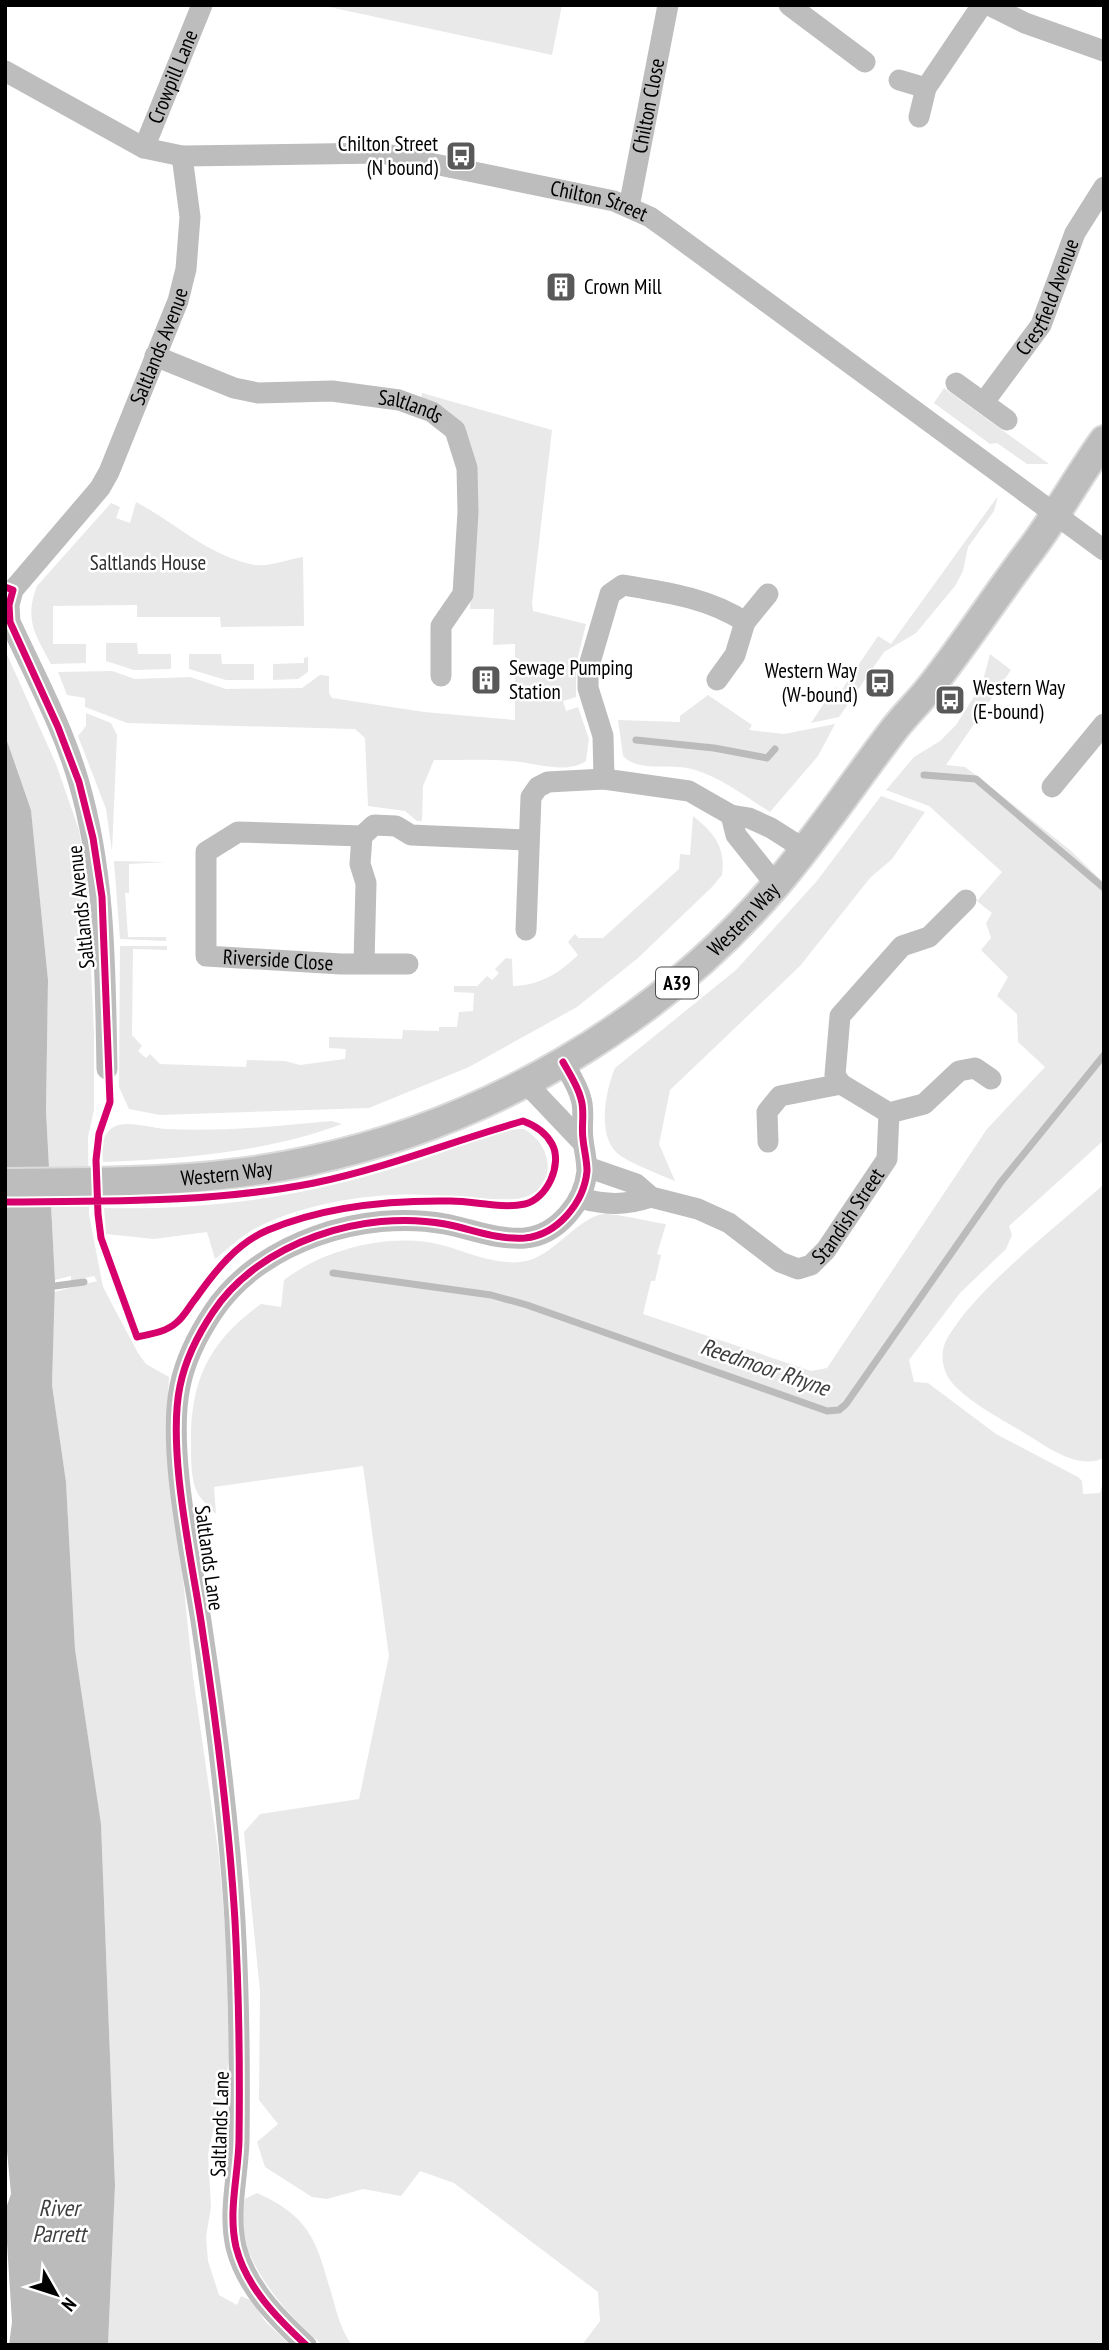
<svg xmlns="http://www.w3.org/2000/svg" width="1109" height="2350" font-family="'PT Sans Narrow',sans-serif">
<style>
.green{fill:#e9e9e9}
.water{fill:#bbb}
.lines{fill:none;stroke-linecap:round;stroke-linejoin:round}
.stream{stroke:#bbb;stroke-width:7}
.major-casing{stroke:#dbdbdb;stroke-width:32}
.minor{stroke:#bdbdbd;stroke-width:21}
.major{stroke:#bdbdbd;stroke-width:28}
.cycleway-casing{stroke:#fff;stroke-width:11}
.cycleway{stroke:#d6006c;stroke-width:7}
.labels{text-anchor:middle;stroke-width:5;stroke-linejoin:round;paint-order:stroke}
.shield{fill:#fff;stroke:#4c4c4c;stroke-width:2}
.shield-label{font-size:19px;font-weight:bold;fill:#000}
.street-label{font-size:21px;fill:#000;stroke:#fff}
.poi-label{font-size:21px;fill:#000;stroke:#fff;text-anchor:start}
.park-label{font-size:21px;fill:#2e2e2e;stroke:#fff}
.water-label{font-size:23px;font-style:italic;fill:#3f3f3f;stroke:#fff}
</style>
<rect width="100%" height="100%" fill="#fff"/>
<g class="green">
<path d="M 320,5 L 562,5 L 552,55 Z"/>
<path d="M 944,388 L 1049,464 L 1027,464 L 997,443 L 990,444 L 934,403 Z"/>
<path d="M 422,393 L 552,430 L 532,603 L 533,611 L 586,624 L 576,665 L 576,697 L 563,701 L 566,711 L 578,707 L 589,739 L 586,761 C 566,775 532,762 511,761 C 486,759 459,760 434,760 L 423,786 L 422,821 L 417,821 L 405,811 L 368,806 L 365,738 L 355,729 L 127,723 L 85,707 L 85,698 L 67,695 L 58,672 L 112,671 L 135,679 L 190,677 L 226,689 L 302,688 L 320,675 L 329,676 L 329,693 L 332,698 L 424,712 L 515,720 L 515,644 L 493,645 L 494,609 L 470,609 L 475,496 L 473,459 L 421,399 Z"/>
<path d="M 998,496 L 994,511 L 968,547 L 963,571 L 955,586 L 916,633 L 884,652 L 839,717 L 811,723 L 835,687 L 841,691 L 878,636 L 891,644 Z"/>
<path d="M 136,502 C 176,523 208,556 255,565 C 269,567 289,559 303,557 L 304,626 L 221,627 L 220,617 L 137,617 L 137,605 L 53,606 L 53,644 L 86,644 L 86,663 L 51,664 C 35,634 24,620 37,586 L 111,503 L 120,507 L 116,518 L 130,523 Z"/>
<path d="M 106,643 L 137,643 L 138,654 L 171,654 L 171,669 L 134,670 L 106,661 Z"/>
<path d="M 5,650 L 56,764 L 79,830 L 87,881 L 94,1034 L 94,1110 L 88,1137 L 89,1214 L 103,1287 L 138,1353 L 146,1364 L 169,1377 L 167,1420 L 193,1677 L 219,1857 L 229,1975 L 229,2061 L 208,2154 L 211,2207 L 206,2237 L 208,2261 L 219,2295 L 237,2305 L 241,2296 L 252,2301 L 265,2321 L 290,2345 L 108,2345 L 115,2184 L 101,1825 L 75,1649 L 66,1482 L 52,1385 L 54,1292 L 97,1281 L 94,1276 L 71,1281 L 71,1276 L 55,1280 L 46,1111 L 48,980 L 31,810 L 5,735 Z"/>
<path d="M 189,654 L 221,654 L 222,664 L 254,664 L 254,680 L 226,680 L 189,669 Z"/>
<path d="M 990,654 L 1011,670 L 946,765 L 965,767 L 977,776 L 1070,850 L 1104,883 L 1104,1140 L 1009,1226 L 1012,1235 L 1006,1249 L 960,1293 L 909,1360 L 914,1382 L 928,1383 L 996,1434 L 1078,1477 L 1082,1481 L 1083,1494 L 1100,1493 L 1104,1477 L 1104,2345 L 582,2345 L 600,2321 L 598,2292 L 454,2183 L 420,2171 L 401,2196 L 363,2189 L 327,2199 L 312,2197 L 265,2167 L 257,2142 L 278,2124 L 259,2100 L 260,1991 L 244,1832 L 260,1814 L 359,1799 L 389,1656 L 363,1466 L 214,1487 L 216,1514 C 210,1507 202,1501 198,1494 C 191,1482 191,1460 191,1446 C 190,1381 208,1342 261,1304 L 281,1307 L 284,1280 C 325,1249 390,1232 442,1245 C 467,1252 499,1267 526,1261 C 553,1256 579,1217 603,1214 C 614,1213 652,1222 666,1224 L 657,1254 L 661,1255 L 655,1281 L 651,1281 L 643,1314 L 811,1371 L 827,1368 L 987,1129 L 1045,1067 L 1018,1042 L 1017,1014 L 997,996 L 1008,977 L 981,950 L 991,938 L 986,923 L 992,913 L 977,901 L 1002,872 L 929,806 L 886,790 L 914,757 L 940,741 L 956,725 L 982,684 Z"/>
<path d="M 308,657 L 308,672 L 298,679 L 273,680 L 273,664 L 304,663 L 304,658 Z"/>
<path d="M 708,695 L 752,725 L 749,730 L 784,734 L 835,724 L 818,756 L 770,812 C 746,797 721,777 692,769 C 670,763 640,773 623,756 L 618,720 L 680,722 L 680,716 Z"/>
<path d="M 86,713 L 111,723 L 117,735 L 112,852 L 106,809 L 78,736 L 86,726 Z"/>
<path d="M 881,796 L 925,812 L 892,859 L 870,878 L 800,966 L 670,1090 L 659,1144 L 675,1181 C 663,1176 624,1161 616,1152 C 597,1133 606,1089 615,1068 L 736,970 L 816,882 Z"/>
<path d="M 693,816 C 714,833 726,847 722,875 L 712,887 L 638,958 L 577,1007 L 469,1067 L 369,1108 L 160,1115 L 129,1109 L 119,1087 L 120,946 L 167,946 L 167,950 L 133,949 L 132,1035 L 142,1046 L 138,1051 L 146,1058 L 150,1054 L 160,1064 L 246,1067 L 247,1060 L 285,1061 L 300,1065 L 345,1059 L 346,1049 L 329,1048 L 329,1037 L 402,1039 L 403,1030 L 439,1031 L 439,1027 L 457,1027 L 459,1012 L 473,1011 L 474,993 L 454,992 L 454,986 L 477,986 L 487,976 L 492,980 L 499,973 L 495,969 L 506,958 L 512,959 L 513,986 C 540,985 558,974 578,955 L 568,942 L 575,934 L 579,938 L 603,938 L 679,869 L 680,854 L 690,855 Z"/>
<path d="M 114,861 L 167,862 L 129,864 L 129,893 L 125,893 L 128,937 L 166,937 L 166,941 L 120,939 Z"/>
<path d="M 332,1121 L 342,1124 C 268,1152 181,1159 103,1162 C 102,1150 100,1137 112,1128 C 124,1119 151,1128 165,1129 C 221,1132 277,1126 332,1121 Z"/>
<path d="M 524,1129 C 553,1145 559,1188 522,1198 C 505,1202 451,1196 431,1195 C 376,1192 308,1202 258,1227 C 243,1234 229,1248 215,1259 L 207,1232 L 154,1239 L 106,1234 L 104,1208 C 255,1211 364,1184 503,1130 Z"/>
<path d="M 1104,1184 L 1104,1458 C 1077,1471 1045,1445 1021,1431 C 1001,1419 955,1395 946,1373 C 941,1362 941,1348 948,1337 C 978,1286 1058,1226 1104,1184 Z"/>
<path d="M 257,2193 C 313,2218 317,2244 333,2299 C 337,2314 342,2332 352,2345 L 323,2345 C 287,2317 226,2247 245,2199 Z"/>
</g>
<path class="water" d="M 5,735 L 31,810 L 48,980 L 46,1111 L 55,1280 L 52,1385 L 66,1482 L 75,1649 L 101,1824 L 115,2185 L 108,2345 L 9,2345 L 12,2322 L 5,2211 L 11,2194 L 5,2130 Z"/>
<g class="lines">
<g class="stream">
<path d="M 636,740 L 714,748 L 767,758 L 775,749"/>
<path d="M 924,775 L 976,779 L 1104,888"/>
<path d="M 333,1273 L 491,1295 L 527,1305 L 827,1411 L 839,1410 L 846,1404 L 1001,1182 L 1104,1055"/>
<path d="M 55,1286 L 84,1282"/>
</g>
<g class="major-casing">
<g id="major">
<path id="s9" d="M 5,1183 C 107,1182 209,1183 309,1161 C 488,1123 657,1024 776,885 C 818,836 853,783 892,732 C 903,717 917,704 929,689 C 964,645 995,597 1029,552 C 1056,517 1078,476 1104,440"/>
</g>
</g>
<g class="minor">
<path d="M 789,5 L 865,62"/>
<path d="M 989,5 L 1025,23 L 1104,51"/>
<path id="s1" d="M 5,71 L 144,148 L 182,156 L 381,153 L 614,201 L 650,217 L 671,232 L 1104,550"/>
<path d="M 899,80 L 926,88"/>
<path d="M 919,117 L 926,88 L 982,5"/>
<path id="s2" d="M 144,148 L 202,5"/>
<path id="s3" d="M 629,207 L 668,5"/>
<path id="s4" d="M 155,356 L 234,388 L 258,393 L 332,391 L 399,400 L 432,412 L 455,430 L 467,468 L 468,512 L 463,594 L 441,626 L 441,676"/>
<path d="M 956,383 L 1007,420"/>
<path id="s5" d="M 984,402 L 1041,325 L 1075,233 L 1104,187"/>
<path d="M 745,622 L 768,594"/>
<path d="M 604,779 L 603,736 L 588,688 L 588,669 L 610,594 L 623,585 C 665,592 709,598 745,622 L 735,655 L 717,680"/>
<path d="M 1052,787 L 1104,724"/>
<path d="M 731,815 L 736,835 L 776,885"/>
<path id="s6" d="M 362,836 L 238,832 L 206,852 L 206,956 L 341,964 L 408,964"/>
<path d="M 526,930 L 531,797 L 538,787 L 548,782 L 604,779 L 689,791 L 731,815 L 749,818 L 771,828 L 804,849"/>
<path d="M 364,963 L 366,883 L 360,864 L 362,836 L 374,825 L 396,826 L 411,835 L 527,840"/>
<path id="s7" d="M 107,1069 C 105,973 106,876 79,783 C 63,727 34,674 10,622 L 9,605 L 13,590 L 100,488 L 109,472 L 178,301 L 186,269 L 190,217 L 182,156"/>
<path d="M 526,1083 L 583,1143"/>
<path d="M 841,1084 L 835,1075 L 840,1016 L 902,946 L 929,937 L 966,900"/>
<path d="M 768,1142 L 767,1112 L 780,1096 L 841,1084 L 889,1113 L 924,1104 L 959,1071 L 975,1068 L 991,1079"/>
<path id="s8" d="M 587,1167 L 636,1184 L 651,1197 L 698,1209 L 729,1223 L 780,1262 L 798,1269 L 811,1265 L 826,1250 L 887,1159 L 889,1113"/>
<path d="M 579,1198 C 607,1205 624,1206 651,1197"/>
<path d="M 306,2345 C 277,2318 246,2287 236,2247 C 228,2211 238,2177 239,2141 C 240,2068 239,1995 235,1921 C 229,1821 216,1720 201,1621 C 191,1557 167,1448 180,1386 C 185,1361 199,1333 213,1312 C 259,1242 364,1209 445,1224 C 472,1229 496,1240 525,1238 C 557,1235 584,1203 587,1171 C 587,1160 584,1150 583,1139 C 581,1126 585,1111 581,1099 C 578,1086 569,1073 563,1062"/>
</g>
<use href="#major" class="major"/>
<g class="cycleway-casing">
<g id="cycleway">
<path d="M 5,587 L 13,590 L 9,605 L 10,622 L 58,727 L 79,782 L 93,838 L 102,897 L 110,1102 L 99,1134 L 96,1160 L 98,1214 L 101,1238 L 137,1337 C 150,1334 166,1332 176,1323 C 184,1317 190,1305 196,1298 C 215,1271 237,1243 268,1230 C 325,1206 390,1200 451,1201 C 474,1201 501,1209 525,1204 C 547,1199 563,1164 552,1144 C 546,1133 534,1125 523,1121 C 453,1141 386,1168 314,1183 C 212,1203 108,1201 5,1202"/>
<path d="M 306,2345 C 277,2318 246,2287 236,2247 C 228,2211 238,2177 239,2141 C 240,2068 239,1995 235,1921 C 229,1821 216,1720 201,1621 C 191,1557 167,1448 180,1386 C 185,1361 199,1333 213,1312 C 259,1242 364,1209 445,1224 C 472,1229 496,1240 525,1238 C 557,1235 584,1203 587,1171 C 587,1160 584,1150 583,1139 C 581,1126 585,1111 581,1099 C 578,1086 569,1073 563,1062"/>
</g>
</g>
<use href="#cycleway" class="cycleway"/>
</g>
<defs>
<g id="bus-square" transform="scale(1.575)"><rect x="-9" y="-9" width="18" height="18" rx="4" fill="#595959" stroke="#fff"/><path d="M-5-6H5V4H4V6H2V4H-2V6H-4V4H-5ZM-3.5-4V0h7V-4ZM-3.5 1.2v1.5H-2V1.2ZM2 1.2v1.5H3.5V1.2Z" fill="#fff"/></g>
<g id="building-square" transform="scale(1.575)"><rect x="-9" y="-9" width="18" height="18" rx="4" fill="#595959" stroke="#fff"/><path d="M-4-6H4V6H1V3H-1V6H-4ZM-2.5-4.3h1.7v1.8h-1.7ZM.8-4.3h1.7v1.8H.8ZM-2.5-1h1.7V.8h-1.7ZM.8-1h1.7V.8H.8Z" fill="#fff"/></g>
</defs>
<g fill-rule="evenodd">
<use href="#bus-square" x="461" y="156"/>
<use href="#building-square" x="561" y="287"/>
<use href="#building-square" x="486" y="680"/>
<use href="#bus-square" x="880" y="683"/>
<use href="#bus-square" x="950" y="700"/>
</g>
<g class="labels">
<rect class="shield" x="656" y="967.5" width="42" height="31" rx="5"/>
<g class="shield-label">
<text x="677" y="990">A39</text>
</g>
<g class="street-label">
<text dy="7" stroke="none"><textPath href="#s2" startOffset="77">Crowpill Lane</textPath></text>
<text dy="7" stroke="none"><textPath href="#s3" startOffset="103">Chilton Close</textPath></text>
<text dy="7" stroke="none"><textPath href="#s1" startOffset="620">Chilton Street</textPath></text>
<text dy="7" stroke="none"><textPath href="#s5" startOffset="124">Crestfield Avenue</textPath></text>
<text dy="7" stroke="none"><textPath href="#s7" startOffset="784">Saltlands Avenue</textPath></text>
<text dy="7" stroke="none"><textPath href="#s4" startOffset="264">Saltlands</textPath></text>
<text transform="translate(81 907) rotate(-96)" y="7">Saltlands Avenue</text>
<text dy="7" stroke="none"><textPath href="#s9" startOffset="810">Western Way</textPath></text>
<text dy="7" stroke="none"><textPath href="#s6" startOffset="338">Riverside Close</textPath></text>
<text dy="7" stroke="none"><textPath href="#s9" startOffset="222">Western Way</textPath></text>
<text dy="7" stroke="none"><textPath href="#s8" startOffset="313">Standish Street</textPath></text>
<text transform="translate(209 1558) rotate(82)" y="7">Saltlands Lane</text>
<text transform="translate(220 2124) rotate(-88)" y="7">Saltlands Lane</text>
</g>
<g class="poi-label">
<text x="438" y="151" text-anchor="end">Chilton Street<tspan x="438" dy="24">(N bound)</tspan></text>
<text x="584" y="294">Crown Mill</text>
<text x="509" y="675">Sewage Pumping<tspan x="509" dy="24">Station</tspan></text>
<text x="857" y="678" text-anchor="end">Western Way<tspan x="857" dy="24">(W-bound)</tspan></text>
<text x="973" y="695">Western Way<tspan x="973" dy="24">(E-bound)</tspan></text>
</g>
<g class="park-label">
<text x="148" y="570">Saltlands House</text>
</g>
<g class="water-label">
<text transform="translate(765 1367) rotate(19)" y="8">Reedmoor Rhyne</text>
<text x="59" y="2216">River<tspan x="59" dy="26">Parrett</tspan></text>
</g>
</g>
<rect width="1109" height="2350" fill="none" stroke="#000000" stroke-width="14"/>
<g transform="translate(56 2294) rotate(129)" stroke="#ffffff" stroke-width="5" paint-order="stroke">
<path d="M0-5L12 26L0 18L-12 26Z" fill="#000000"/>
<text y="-10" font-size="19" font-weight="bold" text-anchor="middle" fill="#000000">N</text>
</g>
</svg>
